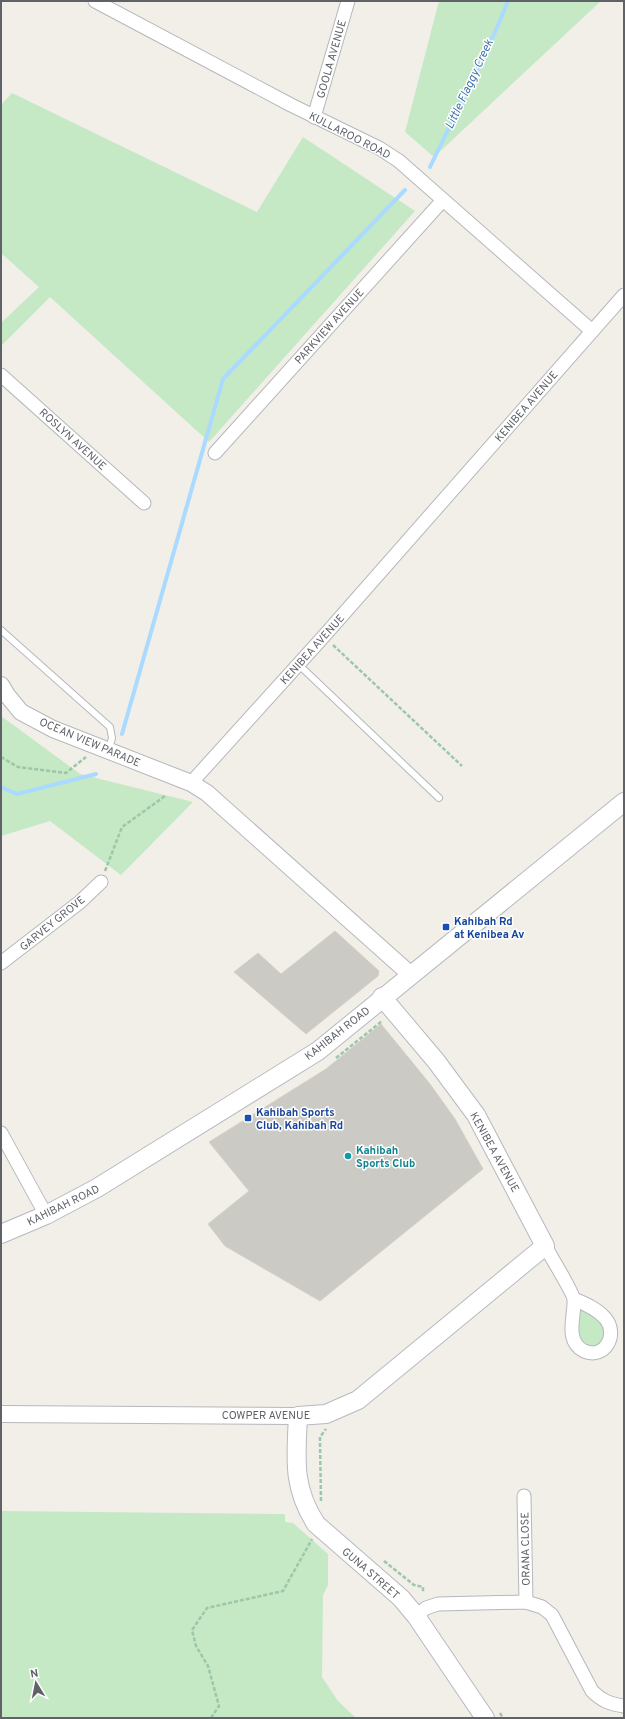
<svg xmlns="http://www.w3.org/2000/svg" width="625" height="1719" font-family="Overpass,sans-serif">
<style>
.green{fill:#c5e8c5}
.lines{fill:none;stroke-linecap:round;stroke-linejoin:round}
.stream{stroke:#aadaff;stroke-width:4}
.building{fill:#cccac5;stroke:#d6d1c6}
.service-casing{stroke:#b5b8bc;stroke-width:8}
.minor-casing{stroke:#b5b8bc;stroke-width:15}
.tertiary-casing{stroke:#b5b8bc;stroke-width:18}
.secondary-casing{stroke:#b6babf;stroke-width:20}
.path{stroke:#9cc7a9;stroke-width:2.5;stroke-dasharray:4 2;stroke-linecap:butt}
.service{stroke:#fff;stroke-width:6}
.minor{stroke:#fff;stroke-width:13}
.tertiary{stroke:#fff;stroke-width:16}
.secondary{stroke:#fff;stroke-width:18}
.transit-dot{fill:#1a4fb4;stroke:#fff;stroke-width:1.5}
.culture-dot{fill:#0f9aa8;stroke:#fff;stroke-width:1.5}
.labels{text-anchor:middle;stroke-width:3;stroke-linejoin:round;paint-order:stroke}
.street-label{font-size:11px;fill:#5f6368;stroke:#fff}
.transit-label{font-size:11px;font-weight:bold;fill:#164399;stroke:#fff;text-anchor:start}
.culture-label{font-size:11px;font-weight:bold;fill:#0d838f;stroke:#fff;text-anchor:start}
.water-label{font-size:12px;font-style:italic;fill:#4174aa;stroke:#fff}
</style>
<rect width="100%" height="100%" fill="#f1efe8"/>
<g class="green">
<path d="M 439,1 L 601,1 L 434,157 L 405,132 Z"/>
<path d="M 12,93 L 257,212 L 303,137 L 415,211 L 209,442 L 50,297 L 1,346 L 1,323 L 39,287 L 1,253 L 1,105 Z"/>
<path d="M 1,716 L 80,774 L 193,802 L 121,875 L 50,821 L 1,836 Z"/>
<path d="M 580,1307 C 595,1318 612,1323 600,1344 C 574,1354 578,1321 580,1307 Z"/>
<path d="M 1,1511 L 285,1514 L 285,1522 L 293,1523 L 328,1554 L 328,1585 L 323,1595 L 322,1677 L 338,1701 L 356,1718 L 1,1718 Z"/>
</g>
<g class="lines">
<g class="stream">
<path d="M 430,167 L 496,30 L 508,1"/>
<path d="M 122,734 L 223,379 L 405,190"/>
<path d="M 1,787 L 17,794 L 96,774"/>
</g>
</g>
<g class="building">
<path d="M 335,931 L 379,971 L 378,976 L 306,1034 L 234,972 L 258,953 L 281,974 Z"/>
<path d="M 381,1024 L 430,1084 L 455,1119 L 483,1169 L 320,1301 L 225,1246 L 208,1224 L 249,1191 L 209,1142 L 326,1069 Z"/>
</g>
<g class="lines">
<g class="service-casing">
<g id="service">
<path d="M 1,630 L 110,727 L 112,738 L 109,749"/>
<path d="M 298,664 L 439,798"/>
</g>
</g>
<g class="minor-casing">
<g id="minor">
<path d="M 95,1 L 291,105 L 379,148 L 399,161 L 592,331"/>
<path d="M 314,117 L 348,1"/>
<path d="M 1,375 L 144,503"/>
<path d="M 215,453 L 443,200"/>
<path d="M 191,783 L 324,636 L 624,295"/>
<path d="M 1,963 L 80,902 L 101,882"/>
<path d="M 1,1133 L 46,1215"/>
<path d="M 545,1246 C 550,1255 574,1294 574,1300 C 575,1315 564,1341 584,1351 C 605,1360 619,1334 605,1318 C 597,1309 586,1304 574,1299"/>
<path d="M 524,1496 L 526,1602"/>
<path d="M 416,1616 L 426,1608 L 438,1604 L 526,1602 L 542,1607 L 552,1615 L 592,1691 C 602,1701 610,1704 624,1706"/>
</g>
</g>
<g class="tertiary-casing">
<g id="tertiary">
<path d="M 1,685 L 7,695 L 21,712 L 53,729 L 191,783 L 207,793 L 411,975"/>
<path d="M 1,1414 L 298,1416"/>
</g>
</g>
<g class="secondary-casing">
<g id="secondary">
<path d="M 382,997 L 436,1061 L 476,1115 L 545,1246 L 358,1400 L 326,1414 L 298,1416 C 296,1458 292,1487 316,1524 L 401,1598 L 416,1616 L 485,1718"/>
<path d="M 1,1234 L 46,1215 L 97,1188 L 318,1051 L 624,802"/>
</g>
</g>
<g class="path">
<path d="M 333,645 L 462,766"/>
<path d="M 1,757 L 18,767 L 66,773 L 86,757"/>
<path d="M 105,871 L 122,827 L 165,796"/>
<path d="M 336,1058 L 382,1021"/>
<path d="M 321,1501 L 320,1442 L 320,1437 L 326,1429"/>
<path d="M 384,1561 L 414,1585 L 423,1587 L 423,1592"/>
<path d="M 500,1713 L 503,1718"/>
<path d="M 211,1718 L 219,1706 L 208,1666 L 196,1646 L 192,1630 L 207,1608 L 283,1591 L 312,1539"/>
</g>
<use href="#service" class="service"/>
<use href="#minor" class="minor"/>
<use href="#tertiary" class="tertiary"/>
<use href="#secondary" class="secondary"/>
</g>
<g class="transit-dot">
<rect x="442" y="923" width="8" height="8" rx="2"/>
<rect x="244" y="1114" width="8" height="8" rx="2"/>
</g>
<circle class="culture-dot" cx="348" cy="1156" r="4"/>
<g class="labels">
<g class="street-label">
<text transform="translate(331 59) rotate(-74)" y="4">GOOLA AVENUE</text>
<text transform="translate(350 135) rotate(27)" y="4">KULLAROO ROAD</text>
<text transform="translate(329 326) rotate(-48)" y="4">PARKVIEW AVENUE</text>
<text transform="translate(526 406) rotate(-49)" y="4">KENIBEA AVENUE</text>
<text transform="translate(73 439) rotate(42)" y="4">ROSLYN AVENUE</text>
<text transform="translate(312 649) rotate(-48)" y="4">KENIBEA AVENUE</text>
<text transform="translate(90 742) rotate(23)" y="4">OCEAN VIEW PARADE</text>
<text transform="translate(52 923) rotate(-39)" y="4">GARVEY GROVE</text>
<text transform="translate(337 1033) rotate(-38)" y="4">KAHIBAH ROAD</text>
<text transform="translate(495 1152) rotate(61)" y="4">KENIBEA AVENUE</text>
<text transform="translate(63 1205) rotate(-26)" y="4">KAHIBAH ROAD</text>
<text x="266" y="1419">COWPER AVENUE</text>
<text transform="translate(525 1549) rotate(-91)" y="4">ORANA CLOSE</text>
<text transform="translate(371 1573) rotate(41)" y="4">GUNA STREET</text>
</g>
<g class="transit-label">
<text x="454" y="925">Kahibah Rd<tspan x="454" dy="13">at Kenibea Av</tspan></text>
<text x="256" y="1116">Kahibah Sports<tspan x="256" dy="13">Club, Kahibah Rd</tspan></text>
</g>
<g class="culture-label">
<text x="356" y="1154">Kahibah<tspan x="356" dy="13">Sports Club</tspan></text>
</g>
<g class="water-label">
<text transform="translate(469 84) rotate(-65)" y="4">Little Flaggy Creek</text>
</g>
</g>
<rect width="625" height="1719" fill="none" stroke="#5f6368" stroke-width="4"/>
<g transform="translate(36 1683) rotate(350)" stroke="#ffffff" stroke-width="3" paint-order="stroke">
<path d="M0-3L7 15L0 10L-7 15Z" fill="#5f6368"/>
<text y="-6" font-size="11" font-weight="bold" text-anchor="middle" fill="#5f6368">N</text>
</g>
</svg>
